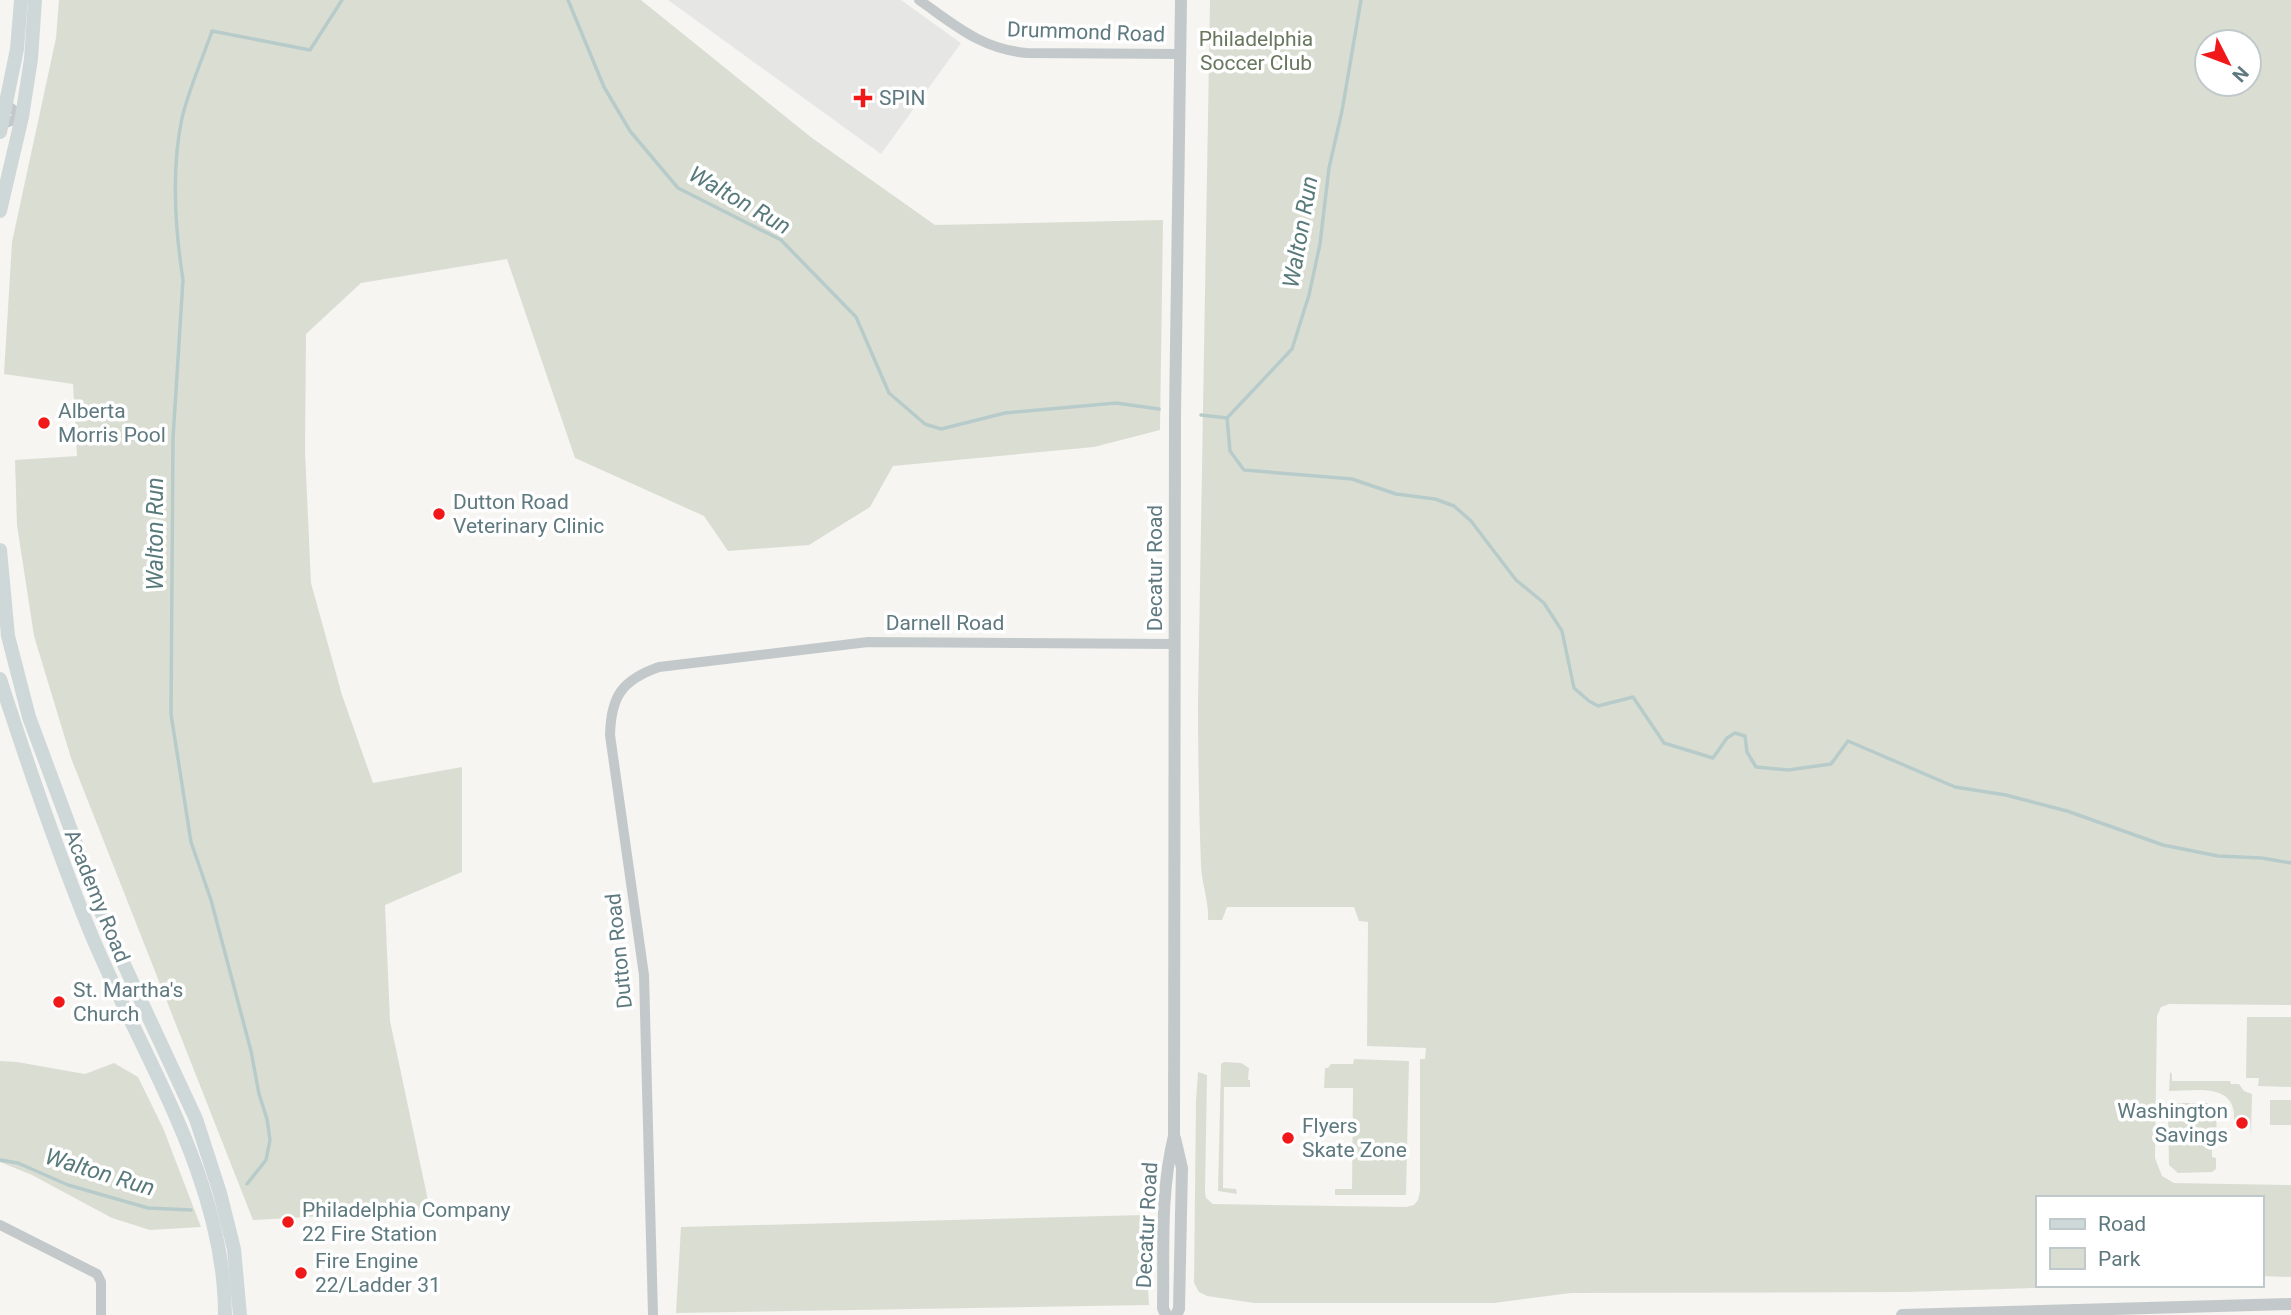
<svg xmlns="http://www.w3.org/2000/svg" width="2291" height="1315" font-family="Roboto,sans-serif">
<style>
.built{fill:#e6e7e5}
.green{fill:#daded2;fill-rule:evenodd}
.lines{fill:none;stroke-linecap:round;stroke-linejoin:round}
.stream{stroke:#b8cbcb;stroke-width:3.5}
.minor{stroke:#c3c9ca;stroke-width:10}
.tertiary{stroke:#c3c9ca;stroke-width:12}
.secondary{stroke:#cfd8d9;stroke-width:14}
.poi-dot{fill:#f01819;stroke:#fff;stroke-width:2.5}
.labels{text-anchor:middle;stroke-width:7;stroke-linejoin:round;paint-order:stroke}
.street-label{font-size:21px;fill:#5e797f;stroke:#fff}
.park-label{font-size:21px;fill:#68775e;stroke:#fff}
.poi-label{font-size:21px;fill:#5e797f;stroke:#fff;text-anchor:start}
.water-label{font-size:23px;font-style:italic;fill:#597a7b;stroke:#fff}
</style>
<rect width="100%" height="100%" fill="#f6f5f2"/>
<path class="built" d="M 668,0 L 901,0 L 961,43 L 881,154 Z"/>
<g class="green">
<path d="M 59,0 L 641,0 L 812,138 L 935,225 L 1163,220 L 1160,430 L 1094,447 L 893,466 L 870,507 L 809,545 L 728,551 L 704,516 L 575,458 L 507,259 L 361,283 L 306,334 L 305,451 L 311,583 L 342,695 L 373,783 L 462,767 L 462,872 L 385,905 L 390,1021 L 430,1210 L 253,1220 L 71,758 L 34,636 L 17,525 L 15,460 L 77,456 L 73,384 L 4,374 L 12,242 L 56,38 Z"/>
<path d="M 1210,0 L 2291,0 L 2291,1005 L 2169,1004 L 2161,1007 L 2157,1016 L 2155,1158 L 2162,1176 L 2174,1183 L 2291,1185 L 2291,1277 L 2261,1276 L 2261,1198 L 2037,1198 L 2037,1285 L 2052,1285 L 2035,1288 L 1907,1292 L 1571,1293 L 1494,1303 L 1254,1303 L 1207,1296 L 1199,1292 L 1194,1283 L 1196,1101 L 1198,1072 L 1207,1075 L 1205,1192 L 1206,1198 L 1213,1204 L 1406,1207 L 1414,1205 L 1418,1200 L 1420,1191 L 1420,1059 L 1425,1059 L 1426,1048 L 1367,1046 L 1368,922 L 1359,921 L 1354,907 L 1227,907 L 1222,920 L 1208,920 C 1209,901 1202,885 1201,866 C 1199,811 1198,757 1198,702 ZM 2207,42 L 2249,42 L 2249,84 L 2207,84 Z"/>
<path d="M 2247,1017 L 2291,1017 L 2291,1087 L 2258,1086 L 2259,1078 L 2246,1078 Z"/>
<path d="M 1354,1059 L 1409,1061 L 1406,1195 L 1335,1195 L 1335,1189 L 1352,1189 L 1353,1088 L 1324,1088 L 1325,1068 L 1328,1068 L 1331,1064 L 1353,1064 Z"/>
<path d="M 0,1061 L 17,1062 L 85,1074 L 114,1063 L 138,1077 L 163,1128 L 201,1227 L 150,1230 L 112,1218 L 32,1175 L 0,1162 Z"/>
<path d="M 1224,1062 L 1241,1063 L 1249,1068 L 1248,1080 L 1250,1080 L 1250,1087 L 1224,1087 L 1223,1188 L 1236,1189 L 1237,1194 L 1218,1191 L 1221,1064 Z"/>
<path d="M 2170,1072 L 2172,1074 L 2172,1081 L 2230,1081 L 2231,1084 L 2239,1084 L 2244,1091 L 2252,1094 L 2251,1136 L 2250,1121 L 2234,1121 C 2237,1082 2196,1091 2169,1091 Z"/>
<rect x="2270" y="1100" width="21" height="25"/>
<path d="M 2174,1103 L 2207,1103 L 2216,1110 L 2217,1142 L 2212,1142 L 2212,1157 L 2216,1158 L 2216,1169 L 2212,1172 L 2178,1173 L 2169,1165 L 2168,1112 L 2170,1107 Z"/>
<path d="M 1144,1215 L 1149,1305 L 676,1313 L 681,1227 Z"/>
</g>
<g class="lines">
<g class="stream">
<path d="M 568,0 L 604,87 L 630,131 L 678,188 L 781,240 L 856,317 L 889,393 L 925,424 L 941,429 L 1005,413 L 1116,403 L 1159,409"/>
<path d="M 1201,415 L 1227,418"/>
<path d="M 1227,418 L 1230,451 L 1244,470 L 1352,479 L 1396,494 L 1435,499 L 1454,506 L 1471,521 L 1516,580 L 1544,603 L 1562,631 L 1574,688 L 1589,701 L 1598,706 L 1633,697 L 1664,743 L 1713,758 L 1727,738 L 1735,733 L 1745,736 L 1747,752 L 1756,767 L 1788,770 L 1831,764 L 1848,741 L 1955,787 L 2006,795 L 2067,811 L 2163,845 L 2218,856 L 2262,858 L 2291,863"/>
<path d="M 1227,418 L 1292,349 L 1309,295 L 1320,244 L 1329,168 L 1342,111 L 1361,0"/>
<path d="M 0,1160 L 18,1163 L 68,1185 L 148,1208 L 191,1210"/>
<path d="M 247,1184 L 266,1160 L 270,1140 L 267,1119 L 259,1094 L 251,1051 L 211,900 L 191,842 L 171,714 L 173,438 L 183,280 C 175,228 171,170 182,118 C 189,89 202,60 212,31 L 310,50 L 342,0"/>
</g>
<g class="minor">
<path d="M 919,0 C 955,25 981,49 1027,53 L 1181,54"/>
<path d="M 0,125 L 22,117 L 4,102"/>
<path d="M 0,1225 L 97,1274 L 101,1282 L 101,1315"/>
<path d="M 653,1315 L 644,975 L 610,735 C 611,696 622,680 659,667 L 868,642 L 1174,644"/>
</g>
<g class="tertiary">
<path d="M 1175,1138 L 1182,1168 L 1179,1309 L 1176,1315"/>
<path d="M 1166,1315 L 1163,1308 C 1164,1250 1160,1193 1174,1136 L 1175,416 L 1181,0"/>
<path d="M 1902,1315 L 2291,1304"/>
</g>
<g class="secondary">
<path d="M 0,132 L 17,49 L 21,0"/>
<path d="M 0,211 L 22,117 L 31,59 L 35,0"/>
<path d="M 0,550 L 8,636 L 29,717 L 108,930 L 196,1119 L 220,1193 L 234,1249 L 240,1315"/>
<path d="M 0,679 C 27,763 56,847 89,929 C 139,1052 225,1177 225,1315"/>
</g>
</g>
<g class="poi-dot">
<path d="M859.5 87.5h7v7h7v7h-7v7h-7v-7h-7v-7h7z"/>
<circle cx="44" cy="423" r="7"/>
<circle cx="439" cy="514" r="7"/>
<circle cx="59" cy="1002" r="7"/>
<circle cx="2242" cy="1123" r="7"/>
<circle cx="1288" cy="1138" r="7"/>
<circle cx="288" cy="1222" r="7"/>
<circle cx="301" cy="1273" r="7"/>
</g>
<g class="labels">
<g class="street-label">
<text transform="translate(1086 32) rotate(2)" y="7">Drummond Road</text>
<text transform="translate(1155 568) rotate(-90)" y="7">Decatur Road</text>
<text x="945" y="630">Darnell Road</text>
<text transform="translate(97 896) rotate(68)" y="7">Academy Road</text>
<text transform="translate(619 951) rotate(-96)" y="7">Dutton Road</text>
<text transform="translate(1147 1225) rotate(-87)" y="7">Decatur Road</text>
</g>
<g class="park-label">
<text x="1256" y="46">Philadelphia<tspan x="1256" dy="24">Soccer Club</tspan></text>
</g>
<g class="poi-label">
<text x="879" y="105">SPIN</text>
<text x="58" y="418">Alberta<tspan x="58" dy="24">Morris Pool</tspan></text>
<text x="453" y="509">Dutton Road<tspan x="453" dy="24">Veterinary Clinic</tspan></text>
<text x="73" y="997">St. Martha's<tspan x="73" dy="24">Church</tspan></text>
<text x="2228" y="1118" text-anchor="end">Washington<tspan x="2228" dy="24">Savings</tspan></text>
<text x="1302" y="1133">Flyers<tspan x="1302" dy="24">Skate Zone</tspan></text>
<text x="302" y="1217">Philadelphia Company<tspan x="302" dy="24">22 Fire Station</tspan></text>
<text x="315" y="1268">Fire Engine<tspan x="315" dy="24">22/Ladder 31</tspan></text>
</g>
<g class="water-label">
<text transform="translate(740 200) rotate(30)" y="8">Walton Run</text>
<text transform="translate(1300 232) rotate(-80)" y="8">Walton Run</text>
<text transform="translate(155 534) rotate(-90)" y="8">Walton Run</text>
<text transform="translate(100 1172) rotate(17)" y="8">Walton Run</text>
</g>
</g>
<rect x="2036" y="1196" width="228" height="91" fill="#ffffff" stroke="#bfc9cc" stroke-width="2"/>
<rect x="2050" y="1219" width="35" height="10" fill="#cfd8d9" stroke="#bfc9cc" stroke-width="2"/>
<text x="2098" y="1231" font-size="21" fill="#5e797f">Road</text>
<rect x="2050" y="1248" width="35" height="21" fill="#daded2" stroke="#bfc9cc" stroke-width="2"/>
<text x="2098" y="1266" font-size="21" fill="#5e797f">Park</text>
<g transform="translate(2228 63) rotate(132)"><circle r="33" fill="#ffffff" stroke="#bfc9cc" stroke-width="2"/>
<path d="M0-5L12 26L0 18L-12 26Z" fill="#f01819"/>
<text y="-10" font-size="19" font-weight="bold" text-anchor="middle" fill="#5e797f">N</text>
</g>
</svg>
